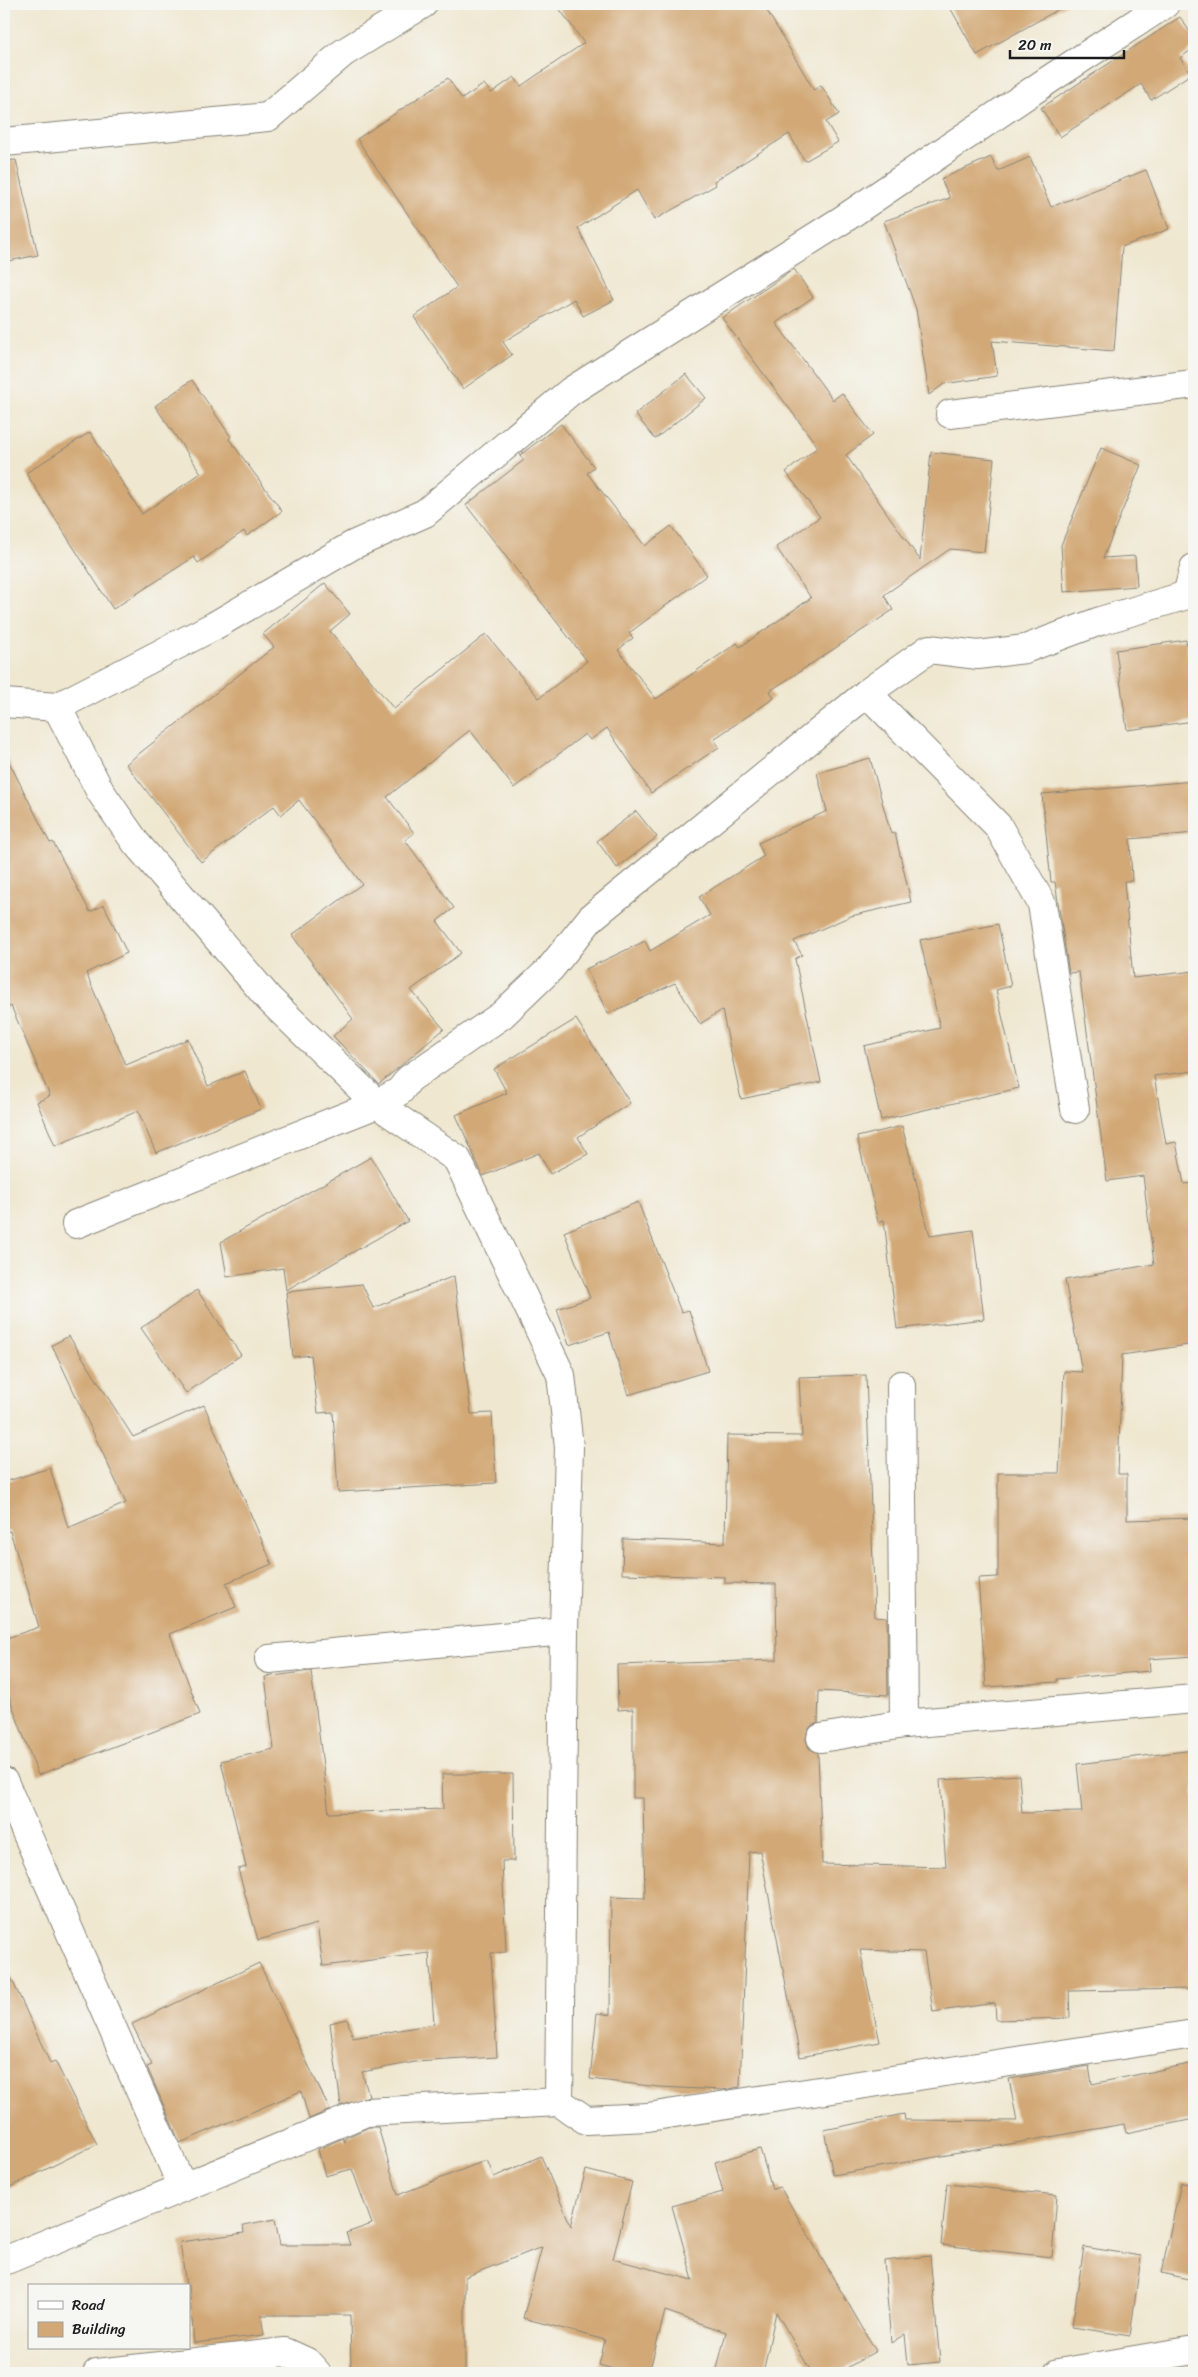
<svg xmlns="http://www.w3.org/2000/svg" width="1198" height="2377" font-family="Sriracha,sans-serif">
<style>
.building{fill:#d2a876}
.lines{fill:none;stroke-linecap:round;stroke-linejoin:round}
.street-casing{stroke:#868276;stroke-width:30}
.street{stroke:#fff;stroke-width:28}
</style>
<rect width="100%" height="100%" fill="#f6f6f2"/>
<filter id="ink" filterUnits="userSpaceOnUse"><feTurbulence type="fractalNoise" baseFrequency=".02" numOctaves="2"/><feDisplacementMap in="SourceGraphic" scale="10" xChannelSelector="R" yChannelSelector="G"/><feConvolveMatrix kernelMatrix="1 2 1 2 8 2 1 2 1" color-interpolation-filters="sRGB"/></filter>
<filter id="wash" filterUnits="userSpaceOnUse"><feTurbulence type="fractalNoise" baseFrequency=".0096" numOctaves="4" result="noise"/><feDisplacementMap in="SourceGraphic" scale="20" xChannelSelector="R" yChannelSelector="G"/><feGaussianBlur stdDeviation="1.12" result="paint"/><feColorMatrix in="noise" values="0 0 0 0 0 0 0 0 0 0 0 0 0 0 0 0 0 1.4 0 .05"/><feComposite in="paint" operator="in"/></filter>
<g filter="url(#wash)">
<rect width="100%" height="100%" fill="#efe7d0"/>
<g id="blocks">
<g class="building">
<path d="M 556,4 L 763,4 L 814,90 L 821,85 L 839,114 L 826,122 L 838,142 L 805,161 L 789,134 L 714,181 L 716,185 L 654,220 L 637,190 L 578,228 L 614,300 L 583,316 L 574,299 L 503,342 L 512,355 L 463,389 L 414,317 L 457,287 L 357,139 L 448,78 L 462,99 L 484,84 L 491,93 L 514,77 L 521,86 L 584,43 Z"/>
<path d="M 948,4 L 1068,4 L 977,55 Z"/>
<path d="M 1180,17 L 1194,38 L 1194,48 L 1180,58 L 1191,74 L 1151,100 L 1141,84 L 1060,137 L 1041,108 Z"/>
<path d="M 991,157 L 998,171 L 1030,157 L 1051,207 L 1146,170 L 1169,229 L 1122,247 L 1114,351 L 992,341 L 997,376 L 944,384 L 929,395 L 916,309 L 884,221 L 950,198 L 941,179 Z"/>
<path d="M 16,160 L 38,255 L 4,262 L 4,161 Z"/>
<path d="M 794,269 L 813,297 L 776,323 L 833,400 L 842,393 L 873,435 L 846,455 L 920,560 L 931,452 L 994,459 L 984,552 L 950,549 L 884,595 L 893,610 L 770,691 L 774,698 L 714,739 L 719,747 L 651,793 L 607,728 L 590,740 L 585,734 L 514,788 L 470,730 L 387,797 L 414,833 L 405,840 L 454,908 L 437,921 L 461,953 L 411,990 L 444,1029 L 379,1084 L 333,1036 L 353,1019 L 292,935 L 362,884 L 299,800 L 281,815 L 274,806 L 201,862 L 126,764 L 274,647 L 263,634 L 325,583 L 350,614 L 330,631 L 394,709 L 486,634 L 539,698 L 587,661 L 466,505 L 524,460 L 520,455 L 561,424 L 594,467 L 587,473 L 645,546 L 671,526 L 707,575 L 629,633 L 633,638 L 618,650 L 656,699 L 737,643 L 740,647 L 811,598 L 776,547 L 820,517 L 786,472 L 818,447 L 722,318 Z"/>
<path d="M 686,374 L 706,398 L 655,439 L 635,414 Z"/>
<path d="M 192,380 L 231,437 L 229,439 L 282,511 L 247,536 L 244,531 L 198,563 L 194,557 L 113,609 L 26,473 L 90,432 L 142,514 L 201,473 L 155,406 Z"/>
<path d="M 1101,448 L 1141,465 L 1103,558 L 1135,556 L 1137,586 L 1064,592 L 1061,545 Z"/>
<path d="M 1186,640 L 1194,699 L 1194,721 L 1127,730 L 1116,650 Z"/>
<path d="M 4,752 L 50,843 L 53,842 L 90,912 L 104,905 L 127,953 L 86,973 L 126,1065 L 188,1039 L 208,1086 L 245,1071 L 261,1109 L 156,1153 L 138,1111 L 55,1146 L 37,1102 L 50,1096 L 11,1006 L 4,1010 Z"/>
<path d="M 870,758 L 891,834 L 895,833 L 911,902 L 851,916 L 794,941 L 802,955 L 795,959 L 821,1082 L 741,1099 L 722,1010 L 700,1024 L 675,983 L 608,1014 L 586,969 L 645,941 L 650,951 L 710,915 L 699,897 L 764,856 L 758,843 L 827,811 L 817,773 Z"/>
<path d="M 1194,781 L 1194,833 L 1130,839 L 1132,881 L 1124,881 L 1133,978 L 1194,971 L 1194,1071 L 1154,1076 L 1166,1144 L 1176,1142 L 1184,1184 L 1194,1183 L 1194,1344 L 1122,1355 L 1118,1474 L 1127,1474 L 1127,1520 L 1194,1518 L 1194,1656 L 1149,1659 L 1150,1671 L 1057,1679 L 1057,1682 L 986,1687 L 978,1578 L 998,1577 L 998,1473 L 1059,1473 L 1064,1371 L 1082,1372 L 1065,1280 L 1154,1264 L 1143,1176 L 1107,1181 L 1079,972 L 1069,973 L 1055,882 L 1051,882 L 1042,794 Z"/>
<path d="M 636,811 L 657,837 L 617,868 L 597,841 Z"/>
<path d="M 998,924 L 1011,986 L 996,990 L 1019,1088 L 881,1120 L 864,1046 L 940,1028 L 920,940 Z"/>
<path d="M 576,1019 L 630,1103 L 578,1137 L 588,1154 L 550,1174 L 539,1153 L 483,1176 L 456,1115 L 507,1093 L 494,1069 Z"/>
<path d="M 902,1126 L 930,1236 L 973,1230 L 984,1319 L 897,1329 L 884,1220 L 878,1222 L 857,1137 Z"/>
<path d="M 371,1157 L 408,1221 L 286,1290 L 283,1268 L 227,1277 L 221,1242 Z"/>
<path d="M 638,1202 L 681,1312 L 689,1310 L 708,1371 L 628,1395 L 609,1332 L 569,1345 L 557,1309 L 590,1298 L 564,1232 Z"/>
<path d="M 454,1276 L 471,1414 L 492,1413 L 496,1483 L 338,1492 L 333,1412 L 318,1413 L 311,1355 L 293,1357 L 286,1292 L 362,1284 L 373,1308 Z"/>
<path d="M 197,1290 L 241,1355 L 186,1393 L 141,1328 Z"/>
<path d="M 69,1336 L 133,1437 L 204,1405 L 272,1564 L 226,1583 L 236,1607 L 170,1634 L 200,1714 L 38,1775 L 4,1683 L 4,1639 L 39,1627 L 10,1531 L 4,1532 L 4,1482 L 50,1468 L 68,1528 L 126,1503 L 52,1345 Z"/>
<path d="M 866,1375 L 875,1617 L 887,1618 L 888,1695 L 819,1691 L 818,1723 L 811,1726 L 807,1732 L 806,1740 L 809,1748 L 818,1753 L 822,1864 L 946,1867 L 940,1780 L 1019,1775 L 1022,1813 L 1082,1812 L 1077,1764 L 1194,1750 L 1194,1989 L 1069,1991 L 1070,2018 L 996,2020 L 995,2003 L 933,2012 L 924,1952 L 860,1950 L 880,2042 L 800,2057 L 760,1851 L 749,1852 L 740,2087 L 723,2090 L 659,2087 L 590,2079 L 597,2013 L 610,2015 L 611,1897 L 645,1898 L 643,1798 L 633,1798 L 633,1709 L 618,1710 L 617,1665 L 777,1660 L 776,1584 L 725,1583 L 725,1577 L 622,1574 L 623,1539 L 725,1543 L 727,1435 L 802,1436 L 799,1377 Z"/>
<path d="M 311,1671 L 329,1813 L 443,1809 L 442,1774 L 513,1774 L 514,1861 L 502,1861 L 506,1952 L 491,1953 L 497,2057 L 415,2062 L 362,2072 L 369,2096 L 341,2106 L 330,2023 L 347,2019 L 353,2038 L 434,2024 L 429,1953 L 323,1966 L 317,1924 L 258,1940 L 238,1869 L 246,1867 L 221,1761 L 274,1749 L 265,1677 Z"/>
<path d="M 4,1962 L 50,2063 L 55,2061 L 97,2144 L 4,2190 Z"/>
<path d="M 259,1963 L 330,2110 L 309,2119 L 301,2091 L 180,2143 L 147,2067 L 152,2065 L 132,2024 Z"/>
<path d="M 1194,2063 L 1194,2119 L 1126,2133 L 1124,2124 L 833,2175 L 824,2130 L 904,2114 L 905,2120 L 1017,2121 L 1009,2079 L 1089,2066 L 1092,2084 Z"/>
<path d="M 369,2127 L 378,2127 L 398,2195 L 487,2160 L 494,2177 L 541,2156 L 571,2226 L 586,2170 L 632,2182 L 613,2259 L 693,2280 L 672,2206 L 723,2192 L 715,2162 L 760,2149 L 772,2189 L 780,2187 L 876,2351 L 838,2373 L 812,2373 L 776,2312 L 763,2373 L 716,2373 L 726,2332 L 665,2311 L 649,2373 L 627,2373 L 599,2365 L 605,2340 L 523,2318 L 542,2247 L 465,2277 L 465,2373 L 351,2373 L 350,2315 L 261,2315 L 264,2335 L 194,2343 L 189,2286 L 186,2286 L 180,2242 L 244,2233 L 243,2225 L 275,2219 L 280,2245 L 350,2245 L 346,2233 L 372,2224 L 352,2169 L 325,2176 L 318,2149 L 343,2138 L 345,2142 L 345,2138 Z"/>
<path d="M 1181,2183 L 1194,2184 L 1194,2280 L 1161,2273 Z"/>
<path d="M 947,2184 L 1057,2195 L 1052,2257 L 941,2245 Z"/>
<path d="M 1084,2247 L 1141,2256 L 1130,2336 L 1072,2327 Z"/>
<path d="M 930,2256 L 940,2362 L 908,2365 L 905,2334 L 891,2343 L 884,2261 Z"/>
</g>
</g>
</g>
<g filter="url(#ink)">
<use href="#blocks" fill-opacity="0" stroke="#868276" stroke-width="1"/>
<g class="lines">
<g class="street-casing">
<g id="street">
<path d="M 4,142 L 268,117 L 343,53 L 423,4"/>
<path d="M 950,414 L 1194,384"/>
<path d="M 1187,595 L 1194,568"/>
<path d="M 867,693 L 998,826 L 1042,904 L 1075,1109"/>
<path d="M 4,703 L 57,707 L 214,626 L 353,545 L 425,513 L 571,391 L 842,220 L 1050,79 L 1165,4"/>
<path d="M 57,707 L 100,791 L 136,843 L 269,999 L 377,1104 L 457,1159 L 561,1375 L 569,1447 L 564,1631 L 559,2102"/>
<path d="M 76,1224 L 377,1104 L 400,1091 L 409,1079 L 502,1015 L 550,969 L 591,918 L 867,693 L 929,649 L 978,655 L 1025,649 L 1100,621 L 1187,595 L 1194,596"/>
<path d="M 901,1385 L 904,1724"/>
<path d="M 269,1659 L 564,1631"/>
<path d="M 821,1738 L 904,1724 L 1194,1699"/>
<path d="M 4,1782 L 182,2186"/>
<path d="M 4,2261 L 366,2112 L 559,2102 L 586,2120 L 648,2117 L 1194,2034"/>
<path d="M 97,2373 L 285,2352 L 307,2362 L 317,2373"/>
<path d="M 1058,2373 L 1194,2350"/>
</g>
</g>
<use href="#street" class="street"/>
</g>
</g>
<rect width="1198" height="2377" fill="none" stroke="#f6f6f2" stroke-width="20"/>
<rect x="28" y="2284" width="162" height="65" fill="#f6f6f2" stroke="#9f9f9c"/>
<rect x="38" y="2301" width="25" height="8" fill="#ffffff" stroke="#9f9f9c"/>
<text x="72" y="2310" font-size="15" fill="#1c1c1c">Road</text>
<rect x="38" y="2322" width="25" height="15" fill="#d2a876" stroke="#9f9f9c"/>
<text x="72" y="2334" font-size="15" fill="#1c1c1c">Building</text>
<path d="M1010 50v8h114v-8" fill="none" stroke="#1c1c1c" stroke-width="2.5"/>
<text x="1018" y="50" font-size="15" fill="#1c1c1c" stroke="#f6f6f2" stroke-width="4" paint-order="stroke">20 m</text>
</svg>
